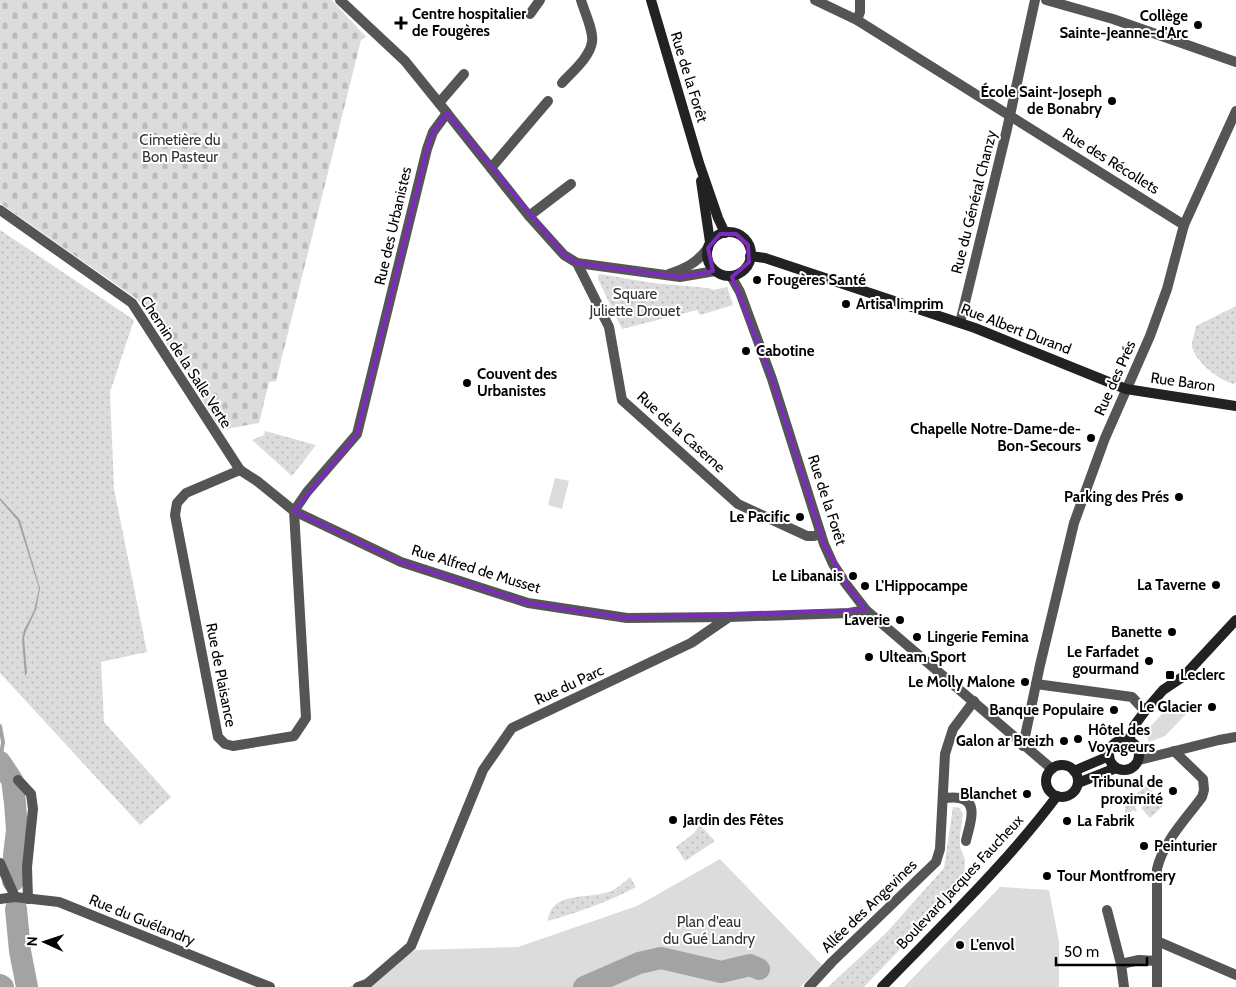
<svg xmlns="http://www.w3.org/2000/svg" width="1236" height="987" font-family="Cabin,sans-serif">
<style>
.grass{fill:url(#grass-dots)}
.cemetery{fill:url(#cemetery-stones)}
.park{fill:#dcdcdc}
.water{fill:#a3a3a3}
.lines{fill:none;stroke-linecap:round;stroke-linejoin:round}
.stream{stroke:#a3a3a3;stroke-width:4}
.river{stroke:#a3a3a3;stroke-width:22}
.minor{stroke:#555;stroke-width:10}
.tertiary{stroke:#555;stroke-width:10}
.secondary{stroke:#222;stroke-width:10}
.marked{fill:none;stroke:#7b2cbf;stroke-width:4;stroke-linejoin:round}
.poi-dot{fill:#000;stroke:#fff;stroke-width:2}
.labels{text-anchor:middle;stroke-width:4;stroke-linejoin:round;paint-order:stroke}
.poi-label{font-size:15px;font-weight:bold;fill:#000;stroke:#fff;text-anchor:end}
.street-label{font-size:15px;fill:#000;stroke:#fff}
.park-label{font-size:15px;fill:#333;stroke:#fff}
</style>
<defs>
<pattern id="grass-dots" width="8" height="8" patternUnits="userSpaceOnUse" patternTransform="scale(1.25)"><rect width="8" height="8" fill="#dcdcdc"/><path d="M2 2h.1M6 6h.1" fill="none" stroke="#bbb" stroke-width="1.8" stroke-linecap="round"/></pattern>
<pattern id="cemetery-stones" width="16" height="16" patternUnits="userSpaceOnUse" patternTransform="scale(1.25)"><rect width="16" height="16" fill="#dcdcdc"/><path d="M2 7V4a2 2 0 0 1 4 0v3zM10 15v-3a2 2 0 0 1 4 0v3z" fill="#bbb"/></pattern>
</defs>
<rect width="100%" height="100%" fill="#fff"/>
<g class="grass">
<path d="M 0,230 L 134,320 L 110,392 L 114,489 L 147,652 L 101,662 L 104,722 L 171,797 L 140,825 L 0,673 Z"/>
<path d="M 599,274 L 653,283 L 708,288 L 713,290 L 727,287 L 733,305 L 700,315 L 697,310 L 622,329 L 598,279 Z"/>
<path d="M 1236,306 L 1236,382 L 1234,384 C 1220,381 1194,361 1192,346 C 1192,340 1195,332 1196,326 Z"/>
<path d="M 265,431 L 316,445 L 292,476 L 252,440 L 264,435 Z"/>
<path d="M 1146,786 L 1153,792 C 1145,794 1139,800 1135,807 L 1137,810 L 1135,812 L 1133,810 L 1130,813 L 1131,815 L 1125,821 L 1125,803 Z"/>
<path d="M 1153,796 L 1163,806 L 1150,818 L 1141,808 Z"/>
<path d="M 953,807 L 960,808 L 963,815 L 960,835 L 960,847 L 965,860 L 964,882 L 864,987 L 828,987 L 887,932 L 944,868 Z"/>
<path d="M 700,825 L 715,841 L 685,861 L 676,847 L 694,833 Z"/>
<path d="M 630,877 L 636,887 C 608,902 579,912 548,921 C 551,890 589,900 611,891 C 618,888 624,882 630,877 Z"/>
</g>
<path class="cemetery" d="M 0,0 L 332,0 L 366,37 L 361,40 L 276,381 L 269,382 L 259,423 L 221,430 L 178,360 L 137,299 L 0,203 Z"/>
<g class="park">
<path d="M 555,478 L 569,481 L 562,509 L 548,505 Z"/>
<path d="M 1173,702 L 1187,713 L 1165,736 L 1149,742 L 1147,736 L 1148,729 Z"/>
<path d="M 720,859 L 823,966 L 800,987 L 349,987 L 416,950 L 518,947 L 637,906 Z"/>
<path d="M 1000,887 L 1049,890 L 1059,942 L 1059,987 L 904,987 Z"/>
</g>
<path class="water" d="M 0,498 L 20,520 L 40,588 L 36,610 L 26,631 L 24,638 L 27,673 L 25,676 L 22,639 L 24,630 L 34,611 L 39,588 L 18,521 L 0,500 Z"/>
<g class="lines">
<path class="stream" d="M 0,726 L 3,742 L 0,762"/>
<g class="river">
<path d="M 0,762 L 12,780 L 15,803 L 17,830 L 14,855 L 13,881"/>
<path d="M 16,909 L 20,951 L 27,987"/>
<path d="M 0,985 L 3,987"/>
<path d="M 584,987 L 639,963 L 661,958 L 721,972 L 750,965 L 759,969"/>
</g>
<g class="minor">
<path d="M 340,0 L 405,61 L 447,113"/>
<path d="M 815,0 L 857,20 L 1184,225"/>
<path d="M 1046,0 L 1113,19 L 1236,62"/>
<path d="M 530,14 L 540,0"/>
<path d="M 857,20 L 860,12 L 860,0"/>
<path d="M 562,83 C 572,72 590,57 592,42 C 594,31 584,11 581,0"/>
<path d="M 439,103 L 464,74"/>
<path d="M 491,168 L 548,101"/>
<path d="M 0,210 L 132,303 L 240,470 L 257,481 L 294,511 L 401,562 L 528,603 L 627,618 L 729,617"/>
<path d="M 529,216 L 571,184"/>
<path d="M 577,263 L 609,327 L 622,400 L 738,504 L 807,536 L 814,536 L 821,534"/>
<path d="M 669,274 C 686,268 697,263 708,248"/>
<path d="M 960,323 L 1007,129 L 1035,0"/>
<path d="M 240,470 L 186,493 L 177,503 L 175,515 L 218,737 L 225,744 L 233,746 L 294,736 L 306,718 L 294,511 L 307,492 L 357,434 L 427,149 L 433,132 L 447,113 L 529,216 L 564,255 L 577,263 L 680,277 L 715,271"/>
<path d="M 1036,684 L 1132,697 L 1145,711"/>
<path d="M 1139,760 L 1219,740 L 1236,737"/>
<path d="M 18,780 L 31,794 L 33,809 L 27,867 L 28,899"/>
<path d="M 943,798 C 948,798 954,797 959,798 C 981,801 968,829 966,841"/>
<path d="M 0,863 L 15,897"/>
<path d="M 0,899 L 15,897 L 59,902 L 270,987"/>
<path d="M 1107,910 L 1121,964 L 1124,987"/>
<path d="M 1157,941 L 1236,975"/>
<path d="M 1121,964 L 1139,960 L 1157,961"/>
<path d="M 358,987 L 367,984 L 411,946 L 483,770 L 512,728 L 691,643 L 729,617 L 849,613 L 866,610"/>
<path d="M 809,987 L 832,962 L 936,862 L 940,849 L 945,754 L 953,729 L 974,701"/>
<path d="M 1157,987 L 1157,869 C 1163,842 1186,819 1202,797 L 1204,790 L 1203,779 L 1174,751"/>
</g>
<g class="tertiary">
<path d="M 731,276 L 740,292 L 772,379 L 824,544 L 833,564 L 846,584 L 866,610 L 1052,769"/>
<path d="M 1023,746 L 1040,665 L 1074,523 L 1105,438 L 1150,336 L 1167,289 L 1184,225 L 1236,111"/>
</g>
<g class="secondary">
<path d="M 651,0 L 699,163 L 718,218 L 725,233"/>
<path d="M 701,181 L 710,242"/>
<circle cx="729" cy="254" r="22"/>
<path d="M 750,256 L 765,258 L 975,328 L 1126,389 L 1236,406"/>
<circle cx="1124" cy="755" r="15"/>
<path d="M 1129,740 L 1134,726 L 1145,711 L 1163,690 L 1184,676 L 1236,620"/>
<circle cx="1062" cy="781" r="16"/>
<path d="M 1074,771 L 1109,756"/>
<path d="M 1078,783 L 1116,768"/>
<path d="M 882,987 C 942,925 1005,865 1057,796"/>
</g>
</g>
<path class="marked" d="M 447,113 L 564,255 L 577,263 L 680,277 L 713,271 L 708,248 L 720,234 L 736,234 L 748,245 L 749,262 L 732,277 L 772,379 L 824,544 L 846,584 L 866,610 L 627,618 L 528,603 L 401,562 L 294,511 L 357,434 L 427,149 L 433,132 Z"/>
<g class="poi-dot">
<path d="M398.5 15.5h5v5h5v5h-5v5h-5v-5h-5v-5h5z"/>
<circle cx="1198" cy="25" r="5"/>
<circle cx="1112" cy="101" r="5"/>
<circle cx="757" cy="280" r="5"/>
<circle cx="846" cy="304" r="5"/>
<circle cx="746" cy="351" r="5"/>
<circle cx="467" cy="383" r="5"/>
<circle cx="1091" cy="438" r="5"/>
<circle cx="1179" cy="497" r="5"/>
<circle cx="800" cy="517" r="5"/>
<circle cx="853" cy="576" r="5"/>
<circle cx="1216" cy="585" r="5"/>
<circle cx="865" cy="586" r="5"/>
<circle cx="900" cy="620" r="5"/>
<circle cx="1172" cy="632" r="5"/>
<circle cx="917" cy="637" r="5"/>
<circle cx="869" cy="657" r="5"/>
<circle cx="1149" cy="661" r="5"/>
<rect x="1165" y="670" width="10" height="10" rx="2.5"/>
<circle cx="1025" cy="682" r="5"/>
<circle cx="1212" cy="707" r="5"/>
<circle cx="1114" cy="710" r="5"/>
<circle cx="1078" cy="739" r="5"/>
<circle cx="1064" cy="741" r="5"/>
<circle cx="1173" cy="791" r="5"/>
<circle cx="1027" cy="794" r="5"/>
<circle cx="673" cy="820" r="5"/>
<circle cx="1067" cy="821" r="5"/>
<circle cx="1144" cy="846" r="5"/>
<circle cx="1047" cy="876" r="5"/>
<circle cx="960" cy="945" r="5"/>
</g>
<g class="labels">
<g class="poi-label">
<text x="412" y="19" text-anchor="start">Centre hospitalier<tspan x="412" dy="17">de Fougères</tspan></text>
<text x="1188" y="21">Collège<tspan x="1188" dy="17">Sainte-Jeanne-d'Arc</tspan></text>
<text x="1102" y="97">École Saint-Joseph<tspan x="1102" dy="17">de Bonabry</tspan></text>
<text x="767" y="285" text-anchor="start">Fougères Santé</text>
<text x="856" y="309" text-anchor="start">Artisa Imprim</text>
<text x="756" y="356" text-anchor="start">Cabotine</text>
<text x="477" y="379" text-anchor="start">Couvent des<tspan x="477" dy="17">Urbanistes</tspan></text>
<text x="1081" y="434">Chapelle Notre-Dame-de-<tspan x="1081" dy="17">Bon-Secours</tspan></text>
<text x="1169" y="502">Parking des Prés</text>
<text x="790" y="522">Le Pacific</text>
<text x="843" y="581">Le Libanais</text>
<text x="1206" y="590">La Taverne</text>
<text x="875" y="591" text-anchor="start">L'Hippocampe</text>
<text x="890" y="625">Laverie</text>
<text x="1162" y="637">Banette</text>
<text x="927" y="642" text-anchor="start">Lingerie Femina</text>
<text x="1139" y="657">Le Farfadet<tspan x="1139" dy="17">gourmand</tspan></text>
<text x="879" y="662" text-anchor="start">Ulteam Sport</text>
<text x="1180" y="680" text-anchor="start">Leclerc</text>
<text x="1015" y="687">Le Molly Malone</text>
<text x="1202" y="712">Le Glacier</text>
<text x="1104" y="715">Banque Populaire</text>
<text x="1088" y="735" text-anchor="start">Hôtel des<tspan x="1088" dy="17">Voyageurs</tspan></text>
<text x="1054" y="746">Galon ar Breizh</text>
<text x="1163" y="787">Tribunal de<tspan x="1163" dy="17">proximité</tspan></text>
<text x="1017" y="799">Blanchet</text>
<text x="683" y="825" text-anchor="start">Jardin des Fêtes</text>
<text x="1077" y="826" text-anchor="start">La Fabrik</text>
<text x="1154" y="851" text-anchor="start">Peinturier</text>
<text x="1057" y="881" text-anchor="start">Tour Montfromery</text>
<text x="970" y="950" text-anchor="start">L'envol</text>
</g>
<g class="street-label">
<text transform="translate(689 77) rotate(73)" y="5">Rue de la Forêt</text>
<text transform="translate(1111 161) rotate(32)" y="5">Rue des Récollets</text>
<text transform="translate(974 202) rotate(-76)" y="5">Rue du Général Chanzy</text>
<text transform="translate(393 226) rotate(-77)" y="5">Rue des Urbanistes</text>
<text transform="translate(1016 329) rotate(21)" y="5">Rue Albert Durand</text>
<text transform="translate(186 362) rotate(57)" y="5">Chemin de la Salle Verte</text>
<text transform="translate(1115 378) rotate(-66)" y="5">Rue des Prés</text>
<text transform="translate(1183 382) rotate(8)" y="5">Rue Baron</text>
<text transform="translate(681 432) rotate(42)" y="5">Rue de la Caserne</text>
<text transform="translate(827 500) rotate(72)" y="5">Rue de la Forêt</text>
<text transform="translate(476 569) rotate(17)" y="5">Rue Alfred de Musset</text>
<text transform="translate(221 675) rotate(79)" y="5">Rue de Plaisance</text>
<text transform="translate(569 685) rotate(-25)" y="5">Rue du Parc</text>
<text transform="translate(960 882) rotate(-47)" y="5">Boulevard Jacques Faucheux</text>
<text transform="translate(869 906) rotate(-44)" y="5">Allée des Angevines</text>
<text transform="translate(142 920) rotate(22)" y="5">Rue du Guélandry</text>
</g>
<g class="park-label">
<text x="180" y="145">Cimetière du<tspan x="180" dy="17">Bon Pasteur</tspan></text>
<text x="635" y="299">Square<tspan x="635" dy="17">Juliette Drouet</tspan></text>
<text x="709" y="927">Plan d'eau<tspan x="709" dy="17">du Gué Landry</tspan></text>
</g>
</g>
<g transform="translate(45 942) rotate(273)" stroke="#ffffff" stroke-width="4" paint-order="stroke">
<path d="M0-4L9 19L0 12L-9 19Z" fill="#000000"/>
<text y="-8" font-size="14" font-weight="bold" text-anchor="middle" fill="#000000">N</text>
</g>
<path d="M1056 957v8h91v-8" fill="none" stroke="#000000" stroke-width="2.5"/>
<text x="1064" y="957" font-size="15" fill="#000000" stroke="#ffffff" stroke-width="4" paint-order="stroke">50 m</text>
</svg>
